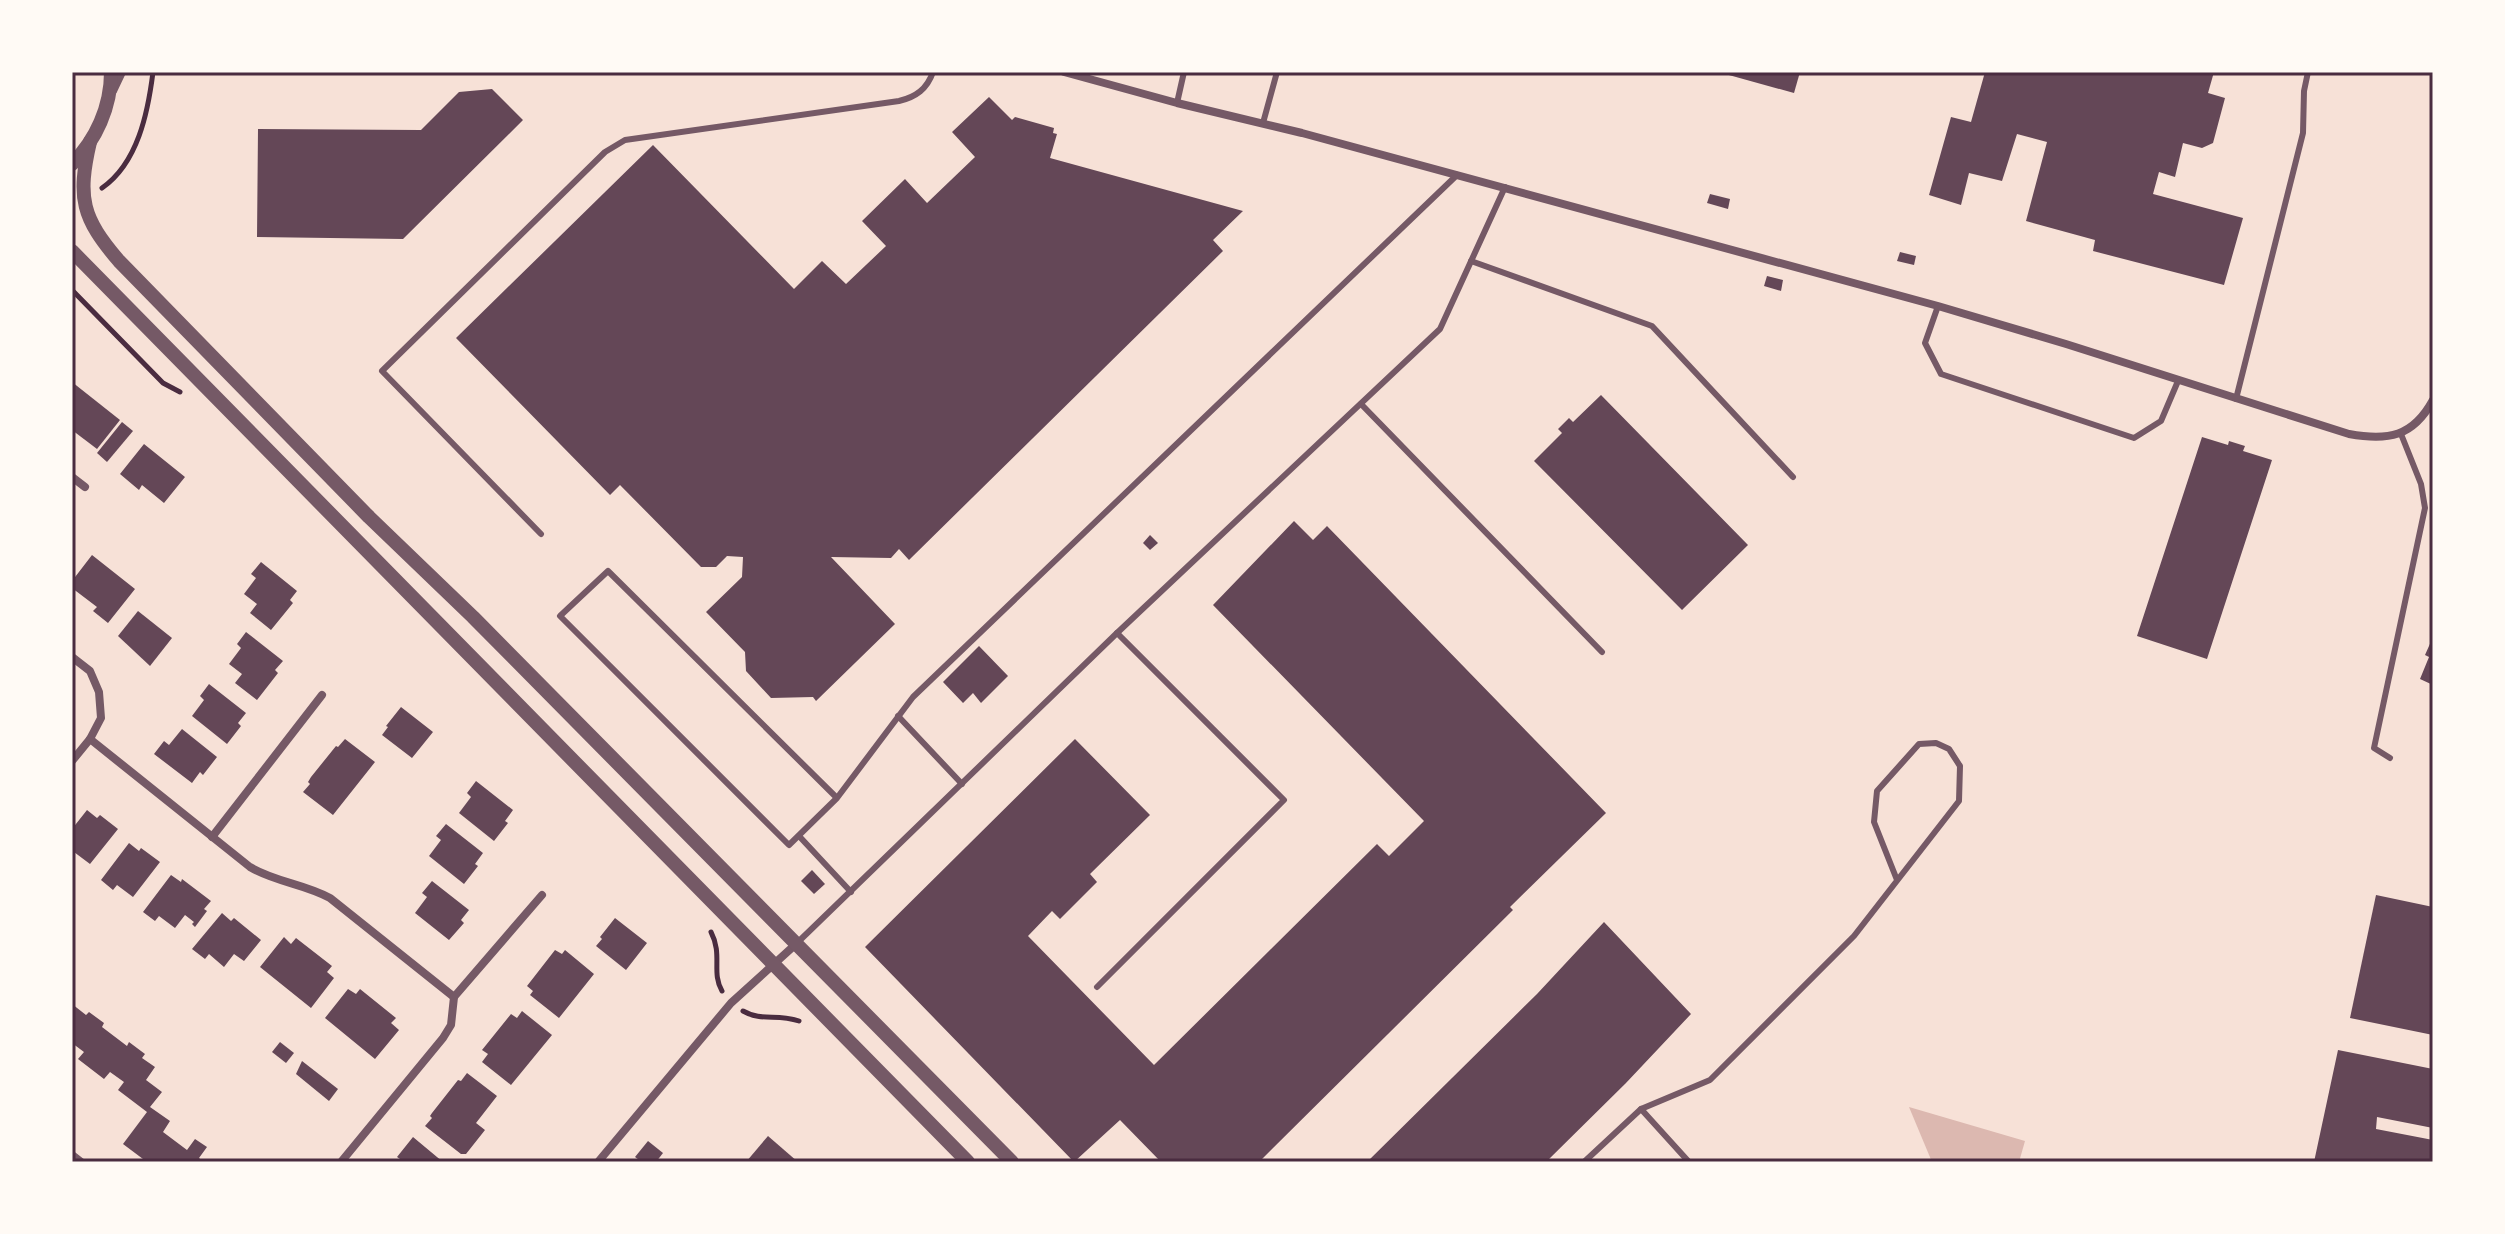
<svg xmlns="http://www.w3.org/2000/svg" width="2505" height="1234" font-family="Poppins,sans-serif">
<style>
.water{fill:#dcb8b0}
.building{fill:#644757}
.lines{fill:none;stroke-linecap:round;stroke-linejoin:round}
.path{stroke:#4a2c40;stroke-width:5}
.service{stroke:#755966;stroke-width:6}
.minor{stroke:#755966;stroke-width:8}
.tertiary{stroke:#755966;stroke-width:14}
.neatline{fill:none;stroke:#4a2c40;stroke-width:3}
</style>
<rect width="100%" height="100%" fill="#f7e1d7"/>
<path class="water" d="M 1909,1107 L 2025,1141 L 2019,1162 L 1932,1162 Z"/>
<g class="building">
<path d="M 1718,72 L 1800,72 L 1794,93 Z"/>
<path d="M 1985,72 L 2214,72 L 2208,93 L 2225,98 L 2213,143 L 2202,148 L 2183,143 L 2175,177 L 2159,172 L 2153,194 L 2243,218 L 2224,285 L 2093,251 L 2095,240 L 2026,221 L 2047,142 L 2017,134 L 2002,181 L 1969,173 L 1961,205 L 1929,195 L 1951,117 L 1971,122 Z"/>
<path d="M 492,89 L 523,120 L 403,239 L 257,237 L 258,129 L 421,130 L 459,92 Z"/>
<path d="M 989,97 L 1012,120 L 1015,117 L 1054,128 L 1053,133 L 1057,134 L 1050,158 L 1243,211 L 1213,240 L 1223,251 L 909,560 L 899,549 L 891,558 L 831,557 L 895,624 L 816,701 L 813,697 L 771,698 L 746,671 L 745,652 L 706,612 L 742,577 L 743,557 L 727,556 L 716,567 L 701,567 L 620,485 L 610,495 L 456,338 L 653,145 L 794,289 L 822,261 L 846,284 L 886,246 L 862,221 L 905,179 L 927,203 L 975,157 L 952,132 Z"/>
<path d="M 1710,194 L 1730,199 L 1728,209 L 1707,203 Z"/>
<path d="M 1900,252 L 1916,256 L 1914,265 L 1897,261 Z"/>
<path d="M 1767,276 L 1783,280 L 1781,291 L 1764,286 Z"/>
<path d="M 72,382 L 120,420 L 97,449 L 72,430 Z"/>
<path d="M 1601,395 L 1748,545 L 1682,610 L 1534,461 L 1562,433 L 1558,429 L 1569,418 L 1573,422 Z"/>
<path d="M 122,422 L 133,431 L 107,462 L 97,453 Z"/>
<path d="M 2202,437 L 2228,445 L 2229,441 L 2245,446 L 2243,451 L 2272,460 L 2207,659 L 2137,636 Z"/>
<path d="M 144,444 L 185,477 L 164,503 L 142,485 L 139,490 L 120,474 Z"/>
<path d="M 1294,521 L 1313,540 L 1327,526 L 1606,813 L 1510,907 L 1513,910 L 1259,1162 L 1161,1162 L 1120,1120 L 1074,1162 L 865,947 L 1075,739 L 1150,815 L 1090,874 L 1097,882 L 1060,919 L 1052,911 L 1028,936 L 1154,1065 L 1377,844 L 1389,856 L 1424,821 L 1213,605 Z"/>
<path d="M 1150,535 L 1158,543 L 1150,550 L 1143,543 Z"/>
<path d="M 92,555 L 135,589 L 108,623 L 93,611 L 97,607 L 72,588 L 72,581 Z"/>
<path d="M 261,562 L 297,591 L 290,600 L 293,603 L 271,630 L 250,613 L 257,604 L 244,594 L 256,578 L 251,574 Z"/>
<path d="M 138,611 L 172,638 L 150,666 L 118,636 Z"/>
<path d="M 246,632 L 283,661 L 275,670 L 278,673 L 257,700 L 235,683 L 242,674 L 229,664 L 241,648 L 237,644 Z"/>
<path d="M 2433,637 L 2433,685 L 2420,679 L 2429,657 L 2425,655 Z"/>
<path d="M 979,646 L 1008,676 L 981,703 L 973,693 L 963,703 L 943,682 Z"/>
<path d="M 209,684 L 246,713 L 238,723 L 241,726 L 227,744 L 192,716 L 204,700 L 200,696 Z"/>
<path d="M 401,707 L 433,732 L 412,758 L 382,735 L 388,727 L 386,726 Z"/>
<path d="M 182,729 L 217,757 L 203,775 L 200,772 L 192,783 L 154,754 L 164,741 L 169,745 Z"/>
<path d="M 345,739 L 375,762 L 333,815 L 303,792 L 310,784 L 308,782 L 311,777 L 336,746 L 338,747 Z"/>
<path d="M 476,781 L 513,810 L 505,821 L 508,823 L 494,841 L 459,813 L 471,797 L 467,793 Z"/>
<path d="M 87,810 L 97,818 L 100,815 L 118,829 L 90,864 L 74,852 L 72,854 L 72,829 Z"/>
<path d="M 446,824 L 483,853 L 475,864 L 478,866 L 464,884 L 429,856 L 441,840 L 436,836 Z"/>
<path d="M 129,843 L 139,851 L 141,848 L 160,862 L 133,897 L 117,885 L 113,890 L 101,880 Z"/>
<path d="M 812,870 L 825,884 L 814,894 L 801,881 Z"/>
<path d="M 171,875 L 181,882 L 182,879 L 211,901 L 204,909 L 207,911 L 195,927 L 192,924 L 194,922 L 185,915 L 175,928 L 159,916 L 155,921 L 143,912 Z"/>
<path d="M 432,881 L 469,910 L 461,920 L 464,923 L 449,940 L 415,913 L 427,897 L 422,893 Z"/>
<path d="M 2376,895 L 2433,907 L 2433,1035 L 2350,1018 Z"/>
<path d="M 222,913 L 231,921 L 234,918 L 261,940 L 244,961 L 234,954 L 224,967 L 209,954 L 205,959 L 192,949 Z"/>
<path d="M 615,918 L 647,943 L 626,970 L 596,946 L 602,939 L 600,937 Z"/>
<path d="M 1604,922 L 1691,1014 L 1626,1083 L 1546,1162 L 1367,1162 L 1537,994 Z"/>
<path d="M 284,937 L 291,944 L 296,938 L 332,966 L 327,972 L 334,978 L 311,1008 L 260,967 Z"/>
<path d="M 555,950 L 562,954 L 565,950 L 594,974 L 559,1018 L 530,995 L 533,991 L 527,986 Z"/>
<path d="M 348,989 L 356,994 L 360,989 L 396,1018 L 391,1023 L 399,1030 L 375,1059 L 325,1018 Z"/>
<path d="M 72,1004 L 86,1015 L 89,1012 L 104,1023 L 102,1027 L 127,1046 L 129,1042 L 145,1054 L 142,1058 L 155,1067 L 146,1080 L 162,1092 L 150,1107 L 170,1121 L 163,1132 L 187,1150 L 195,1139 L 207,1147 L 199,1158 L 204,1162 L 147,1162 L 123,1144 L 147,1112 L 118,1090 L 124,1082 L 110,1072 L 104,1079 L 78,1059 L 84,1052 L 72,1043 Z"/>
<path d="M 522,1011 L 552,1035 L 511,1085 L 482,1062 L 488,1054 L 482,1050 L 511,1014 L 517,1018 Z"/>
<path d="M 280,1042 L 294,1053 L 286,1063 L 272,1052 Z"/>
<path d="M 2338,1050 L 2433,1069 L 2433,1128 L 2377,1117 L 2376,1129 L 2433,1140 L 2433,1162 L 2314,1162 Z"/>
<path d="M 302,1061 L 338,1089 L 329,1101 L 296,1074 Z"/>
<path d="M 467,1073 L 497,1096 L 476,1123 L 485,1130 L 466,1154 L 461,1154 L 425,1126 L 432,1118 L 430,1116 L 432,1113 L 458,1080 L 461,1081 Z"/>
<path d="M 768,1136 L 798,1162 L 746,1162 Z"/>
<path d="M 413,1137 L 443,1162 L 397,1162 L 400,1159 L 397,1157 Z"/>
<path d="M 648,1141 L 663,1153 L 656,1162 L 642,1162 L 635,1157 Z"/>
</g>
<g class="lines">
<g class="path">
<path d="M 102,188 C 138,163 148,112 153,72"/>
<path d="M 72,290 L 163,383 L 180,392"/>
<path d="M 711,932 C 723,955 711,972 722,991"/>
<path d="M 743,1011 C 762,1022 777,1013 799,1021"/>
</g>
<g class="service">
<path d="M 1177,103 L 1184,72"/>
<path d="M 1263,123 L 1277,72"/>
<path d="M 1471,261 L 1652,326 L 1793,477"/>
<path d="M 1938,306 L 1925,343 L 1941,374 L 2134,438 L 2161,421 L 2178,381"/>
<path d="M 2236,399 L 2303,133 L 2304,91 L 2308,72"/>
<path d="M 1361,404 L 1602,652"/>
<path d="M 541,534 L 382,371 L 605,152 L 625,140 L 899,101 C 916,97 927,89 933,72"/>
<path d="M 1117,633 L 1440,329 L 1505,187"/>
<path d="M 898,716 L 962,784"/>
<path d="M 2390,758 L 2374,748 L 2425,508 L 2421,484 L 2401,434"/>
<path d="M 837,798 L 789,845 L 560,616 L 608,571 L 837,798 L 913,697 L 1457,175"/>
<path d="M 799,836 L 851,892"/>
<path d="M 796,944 L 1117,633 L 1284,800 L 1097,987"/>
<path d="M 1641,1109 L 1689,1162"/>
<path d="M 1584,1162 L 1641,1109 L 1710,1080 L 1854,936 L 1959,801 L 1960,766 L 1949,749 L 1936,743 L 1919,744 L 1877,791 L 1874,822 L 1897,880"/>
</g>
<g class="minor">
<path d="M 1064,72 L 1177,103 L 1302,133 L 1938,306 L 2066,344 L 2349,434 C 2388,441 2413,437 2433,400"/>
<path d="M 113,91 L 122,72"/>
<path d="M 72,477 L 85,487"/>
<path d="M 72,657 L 90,671 L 99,692 L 101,718 L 90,739 L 72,761"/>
<path d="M 90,739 L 250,867 C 275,882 305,884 330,898 L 454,997"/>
<path d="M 212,837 L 322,695"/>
<path d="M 72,1155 L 81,1162"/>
<path d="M 341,1162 L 443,1038 L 451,1025 L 454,997 L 542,895"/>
<path d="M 598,1162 L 731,1003 L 796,944"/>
</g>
<g class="tertiary">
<path d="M 90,142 C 77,198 82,218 119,261 L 369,517 L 473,617 L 1012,1162"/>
<path d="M 72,164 C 96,140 111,107 111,72"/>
<path d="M 72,251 L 968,1162"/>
</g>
</g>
<rect width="2505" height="1234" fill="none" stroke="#fffaf5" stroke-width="148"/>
<rect x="74" y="74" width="2357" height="1086" class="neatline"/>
</svg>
